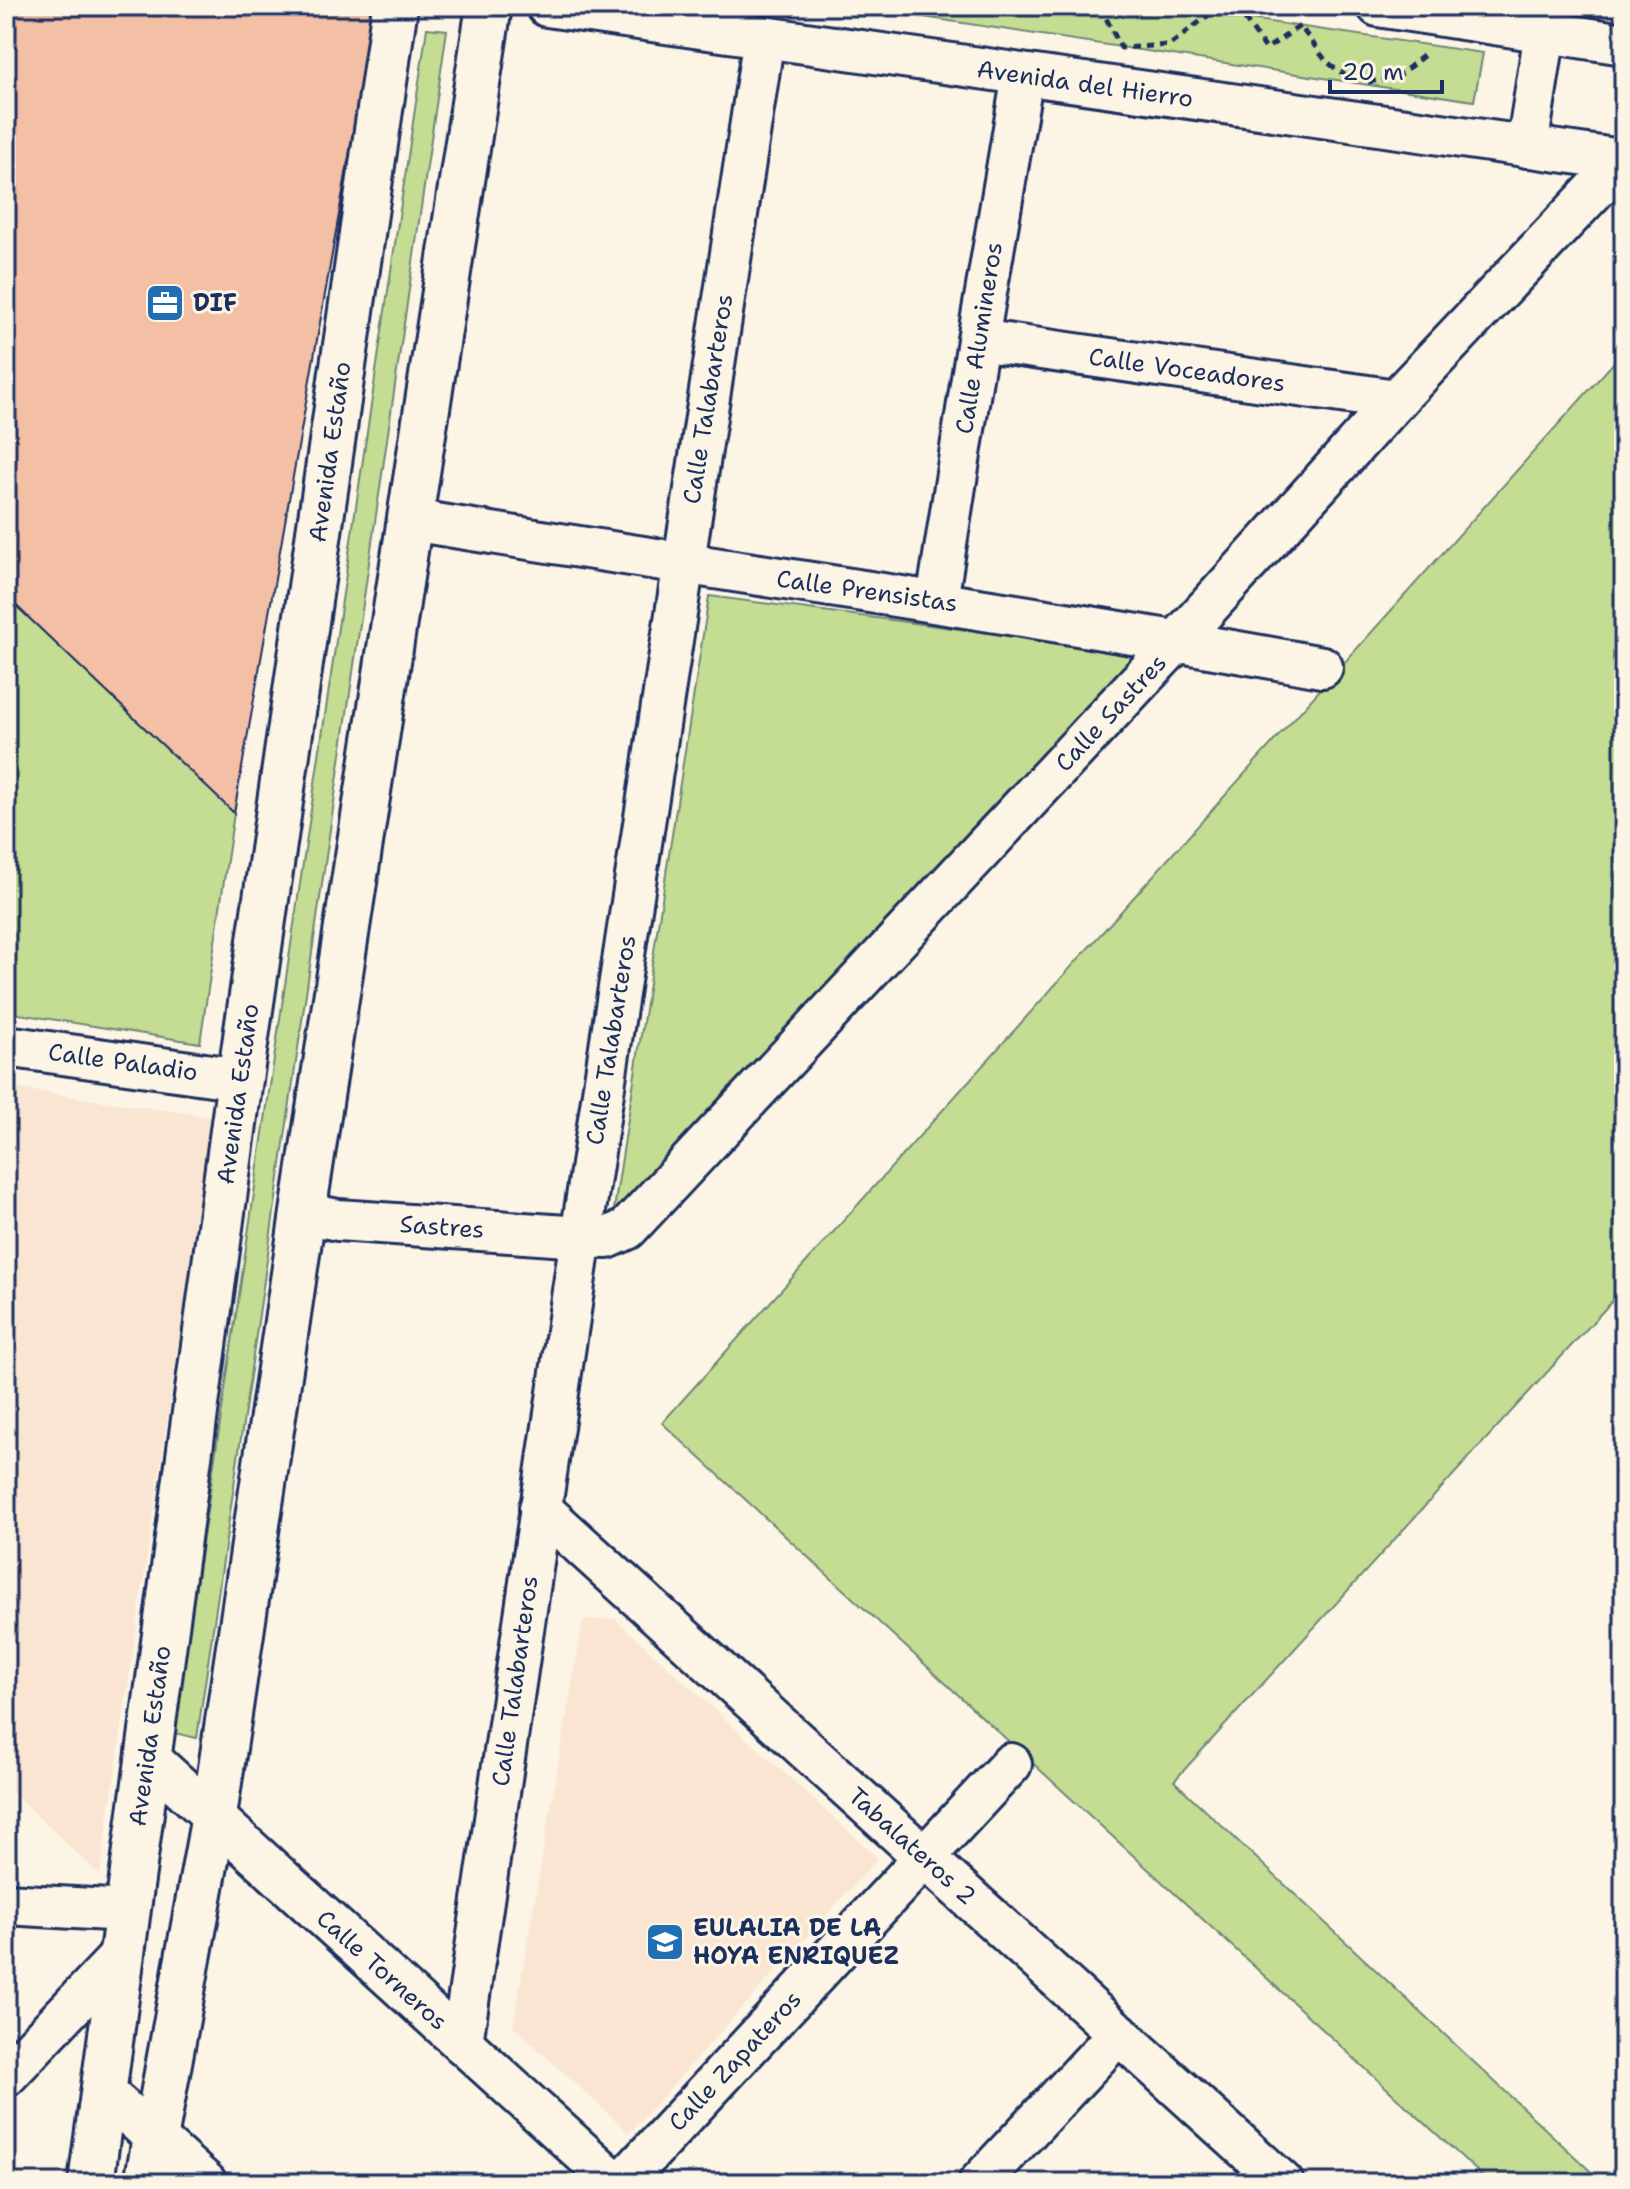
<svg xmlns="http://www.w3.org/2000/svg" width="1630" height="2189" font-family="'Shantell Sans',sans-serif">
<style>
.built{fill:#f9e5d2}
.green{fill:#c4dd93;stroke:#708678;stroke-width:2}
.building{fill:#f3bfa5;stroke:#1b2f5e;stroke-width:2}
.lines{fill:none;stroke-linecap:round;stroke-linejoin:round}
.minor-casing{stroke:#1b2f5e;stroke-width:46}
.secondary-casing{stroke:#1b2f5e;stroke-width:50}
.path{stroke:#1b2f5e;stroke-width:5;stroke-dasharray:8 6;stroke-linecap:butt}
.minor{stroke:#fcf5e5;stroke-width:40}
.secondary{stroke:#fcf5e5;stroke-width:44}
.labels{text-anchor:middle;stroke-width:6;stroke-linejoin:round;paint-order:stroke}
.street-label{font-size:24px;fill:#1b2f5e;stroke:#fcf5e5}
.poi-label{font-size:24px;font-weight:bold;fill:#1b2f5e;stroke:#fcf5e5;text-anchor:start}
</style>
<rect width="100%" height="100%" fill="#fcf5e5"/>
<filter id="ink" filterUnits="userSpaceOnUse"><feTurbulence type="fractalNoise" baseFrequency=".0125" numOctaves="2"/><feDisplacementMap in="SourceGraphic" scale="16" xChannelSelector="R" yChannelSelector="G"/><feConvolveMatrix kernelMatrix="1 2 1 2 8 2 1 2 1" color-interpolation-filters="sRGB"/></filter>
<g filter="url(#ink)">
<g class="built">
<path d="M 6,1087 L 212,1117 L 100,1875 L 6,1787 Z"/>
<path d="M 615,1619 L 878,1858 L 629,2133 L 513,2026 L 583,1620 Z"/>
</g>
<g class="green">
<path d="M 851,6 L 1160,6 L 1483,53 L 1474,101 Z"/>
<path d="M 427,28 L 447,30 L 197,1738 L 174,1733 Z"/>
<path d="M 1624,351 L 1624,1288 L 1174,1781 L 1603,2183 L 1490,2183 L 662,1423 Z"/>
<path d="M 6,596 L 234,813 L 200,1043 L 6,1012 Z"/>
<path d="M 709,596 L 1140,653 L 613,1216 Z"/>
</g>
<path class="building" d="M 6,6 L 352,6 L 375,9 L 234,813 L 6,596 Z"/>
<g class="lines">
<g class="minor-casing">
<g id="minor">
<path d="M 547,6 L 1622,160"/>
<path d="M 1378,6 L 1624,44"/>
<path d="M 1527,147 L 1549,6"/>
<path d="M 978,340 L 1396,400"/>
<path d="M 411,520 C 715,570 1020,612 1322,667"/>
<path d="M 937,601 L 978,340 L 1023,75"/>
<path d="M 6,1046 L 240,1079"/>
<path d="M 303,1213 L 338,1220 L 581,1237 L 607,1238 L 627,1229 L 1178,640 L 1396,400 L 1624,159"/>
<path d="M 540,1508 L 1283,2183"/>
<path d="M 148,1757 L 616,2183"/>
<path d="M 6,1904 L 126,1911"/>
<path d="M 462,2043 L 581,1237 L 764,37"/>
<path d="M 6,2076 L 120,1956"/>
<path d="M 103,2091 L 206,2183"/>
<path d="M 622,2183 L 1011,1764"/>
<path d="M 979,2183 L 1119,2033"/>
</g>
</g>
<g class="secondary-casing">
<g id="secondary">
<path d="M 91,2183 L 240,1079 L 395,6"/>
<path d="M 147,2183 L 214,1816 L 303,1213 L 489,6"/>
</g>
</g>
<g class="path">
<path d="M 1100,6 L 1121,48 L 1170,45 L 1211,13 L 1244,18 L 1266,49 L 1300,26 L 1326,61 L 1351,80"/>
<path d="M 1368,82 L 1396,78 L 1428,52"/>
</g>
<use href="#minor" class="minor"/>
<use href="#secondary" class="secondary"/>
</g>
</g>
<defs>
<g id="office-square" transform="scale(2)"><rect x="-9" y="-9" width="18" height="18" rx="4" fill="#1f6fb2" stroke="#fcf5e5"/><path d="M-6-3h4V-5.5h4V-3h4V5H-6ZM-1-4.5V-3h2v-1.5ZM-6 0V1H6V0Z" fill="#fff"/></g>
<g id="school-square" transform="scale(2)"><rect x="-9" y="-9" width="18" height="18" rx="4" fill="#1f6fb2" stroke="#fcf5e5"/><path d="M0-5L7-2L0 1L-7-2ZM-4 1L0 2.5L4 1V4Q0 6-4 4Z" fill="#fff"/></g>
</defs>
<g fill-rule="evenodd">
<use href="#office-square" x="165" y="303"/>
<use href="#school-square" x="665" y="1942"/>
</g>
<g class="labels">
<g class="street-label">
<text transform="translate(1085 84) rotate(8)" y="8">Avenida del Hierro</text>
<text transform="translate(979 338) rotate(-81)" y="8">Calle Alumineros</text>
<text transform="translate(1187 370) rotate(8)" y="8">Calle Voceadores</text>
<text transform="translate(708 399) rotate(-81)" y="8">Calle Talabarteros</text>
<text transform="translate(330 452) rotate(-82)" y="8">Avenida Estaño</text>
<text transform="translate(867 591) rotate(8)" y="8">Calle Prensistas</text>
<text transform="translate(1111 713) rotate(-47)" y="8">Calle Sastres</text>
<text transform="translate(611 1040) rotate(-81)" y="8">Calle Talabarteros</text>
<text transform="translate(123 1062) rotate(8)" y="8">Calle Paladio</text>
<text transform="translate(238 1094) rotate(-82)" y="8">Avenida Estaño</text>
<text transform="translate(442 1227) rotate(4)" y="8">Sastres</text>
<text transform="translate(515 1681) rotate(-82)" y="8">Calle Talabarteros</text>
<text transform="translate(150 1736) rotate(-82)" y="8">Avenida Estaño</text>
<text transform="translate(912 1846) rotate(42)" y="8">Tabalateros 2</text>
<text transform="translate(382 1970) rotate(42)" y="8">Calle Torneros</text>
<text transform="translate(735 2061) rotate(-47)" y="8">Calle Zapateros</text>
</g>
<g class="poi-label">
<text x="193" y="311">DIF</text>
<text x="693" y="1936">EULALIA DE LA<tspan x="693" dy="28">HOYA ENRIQUEZ</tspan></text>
</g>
</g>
<rect width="1630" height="2189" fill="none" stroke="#fcf5e5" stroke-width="32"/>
<rect x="16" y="16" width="1598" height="2157" fill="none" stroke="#1b2f5e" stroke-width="3" filter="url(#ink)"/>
<path d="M1330 80v12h112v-12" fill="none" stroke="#1b2f5e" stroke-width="4"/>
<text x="1342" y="80" font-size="24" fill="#1b2f5e" stroke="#fcf5e5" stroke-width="6" paint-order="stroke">20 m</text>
</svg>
